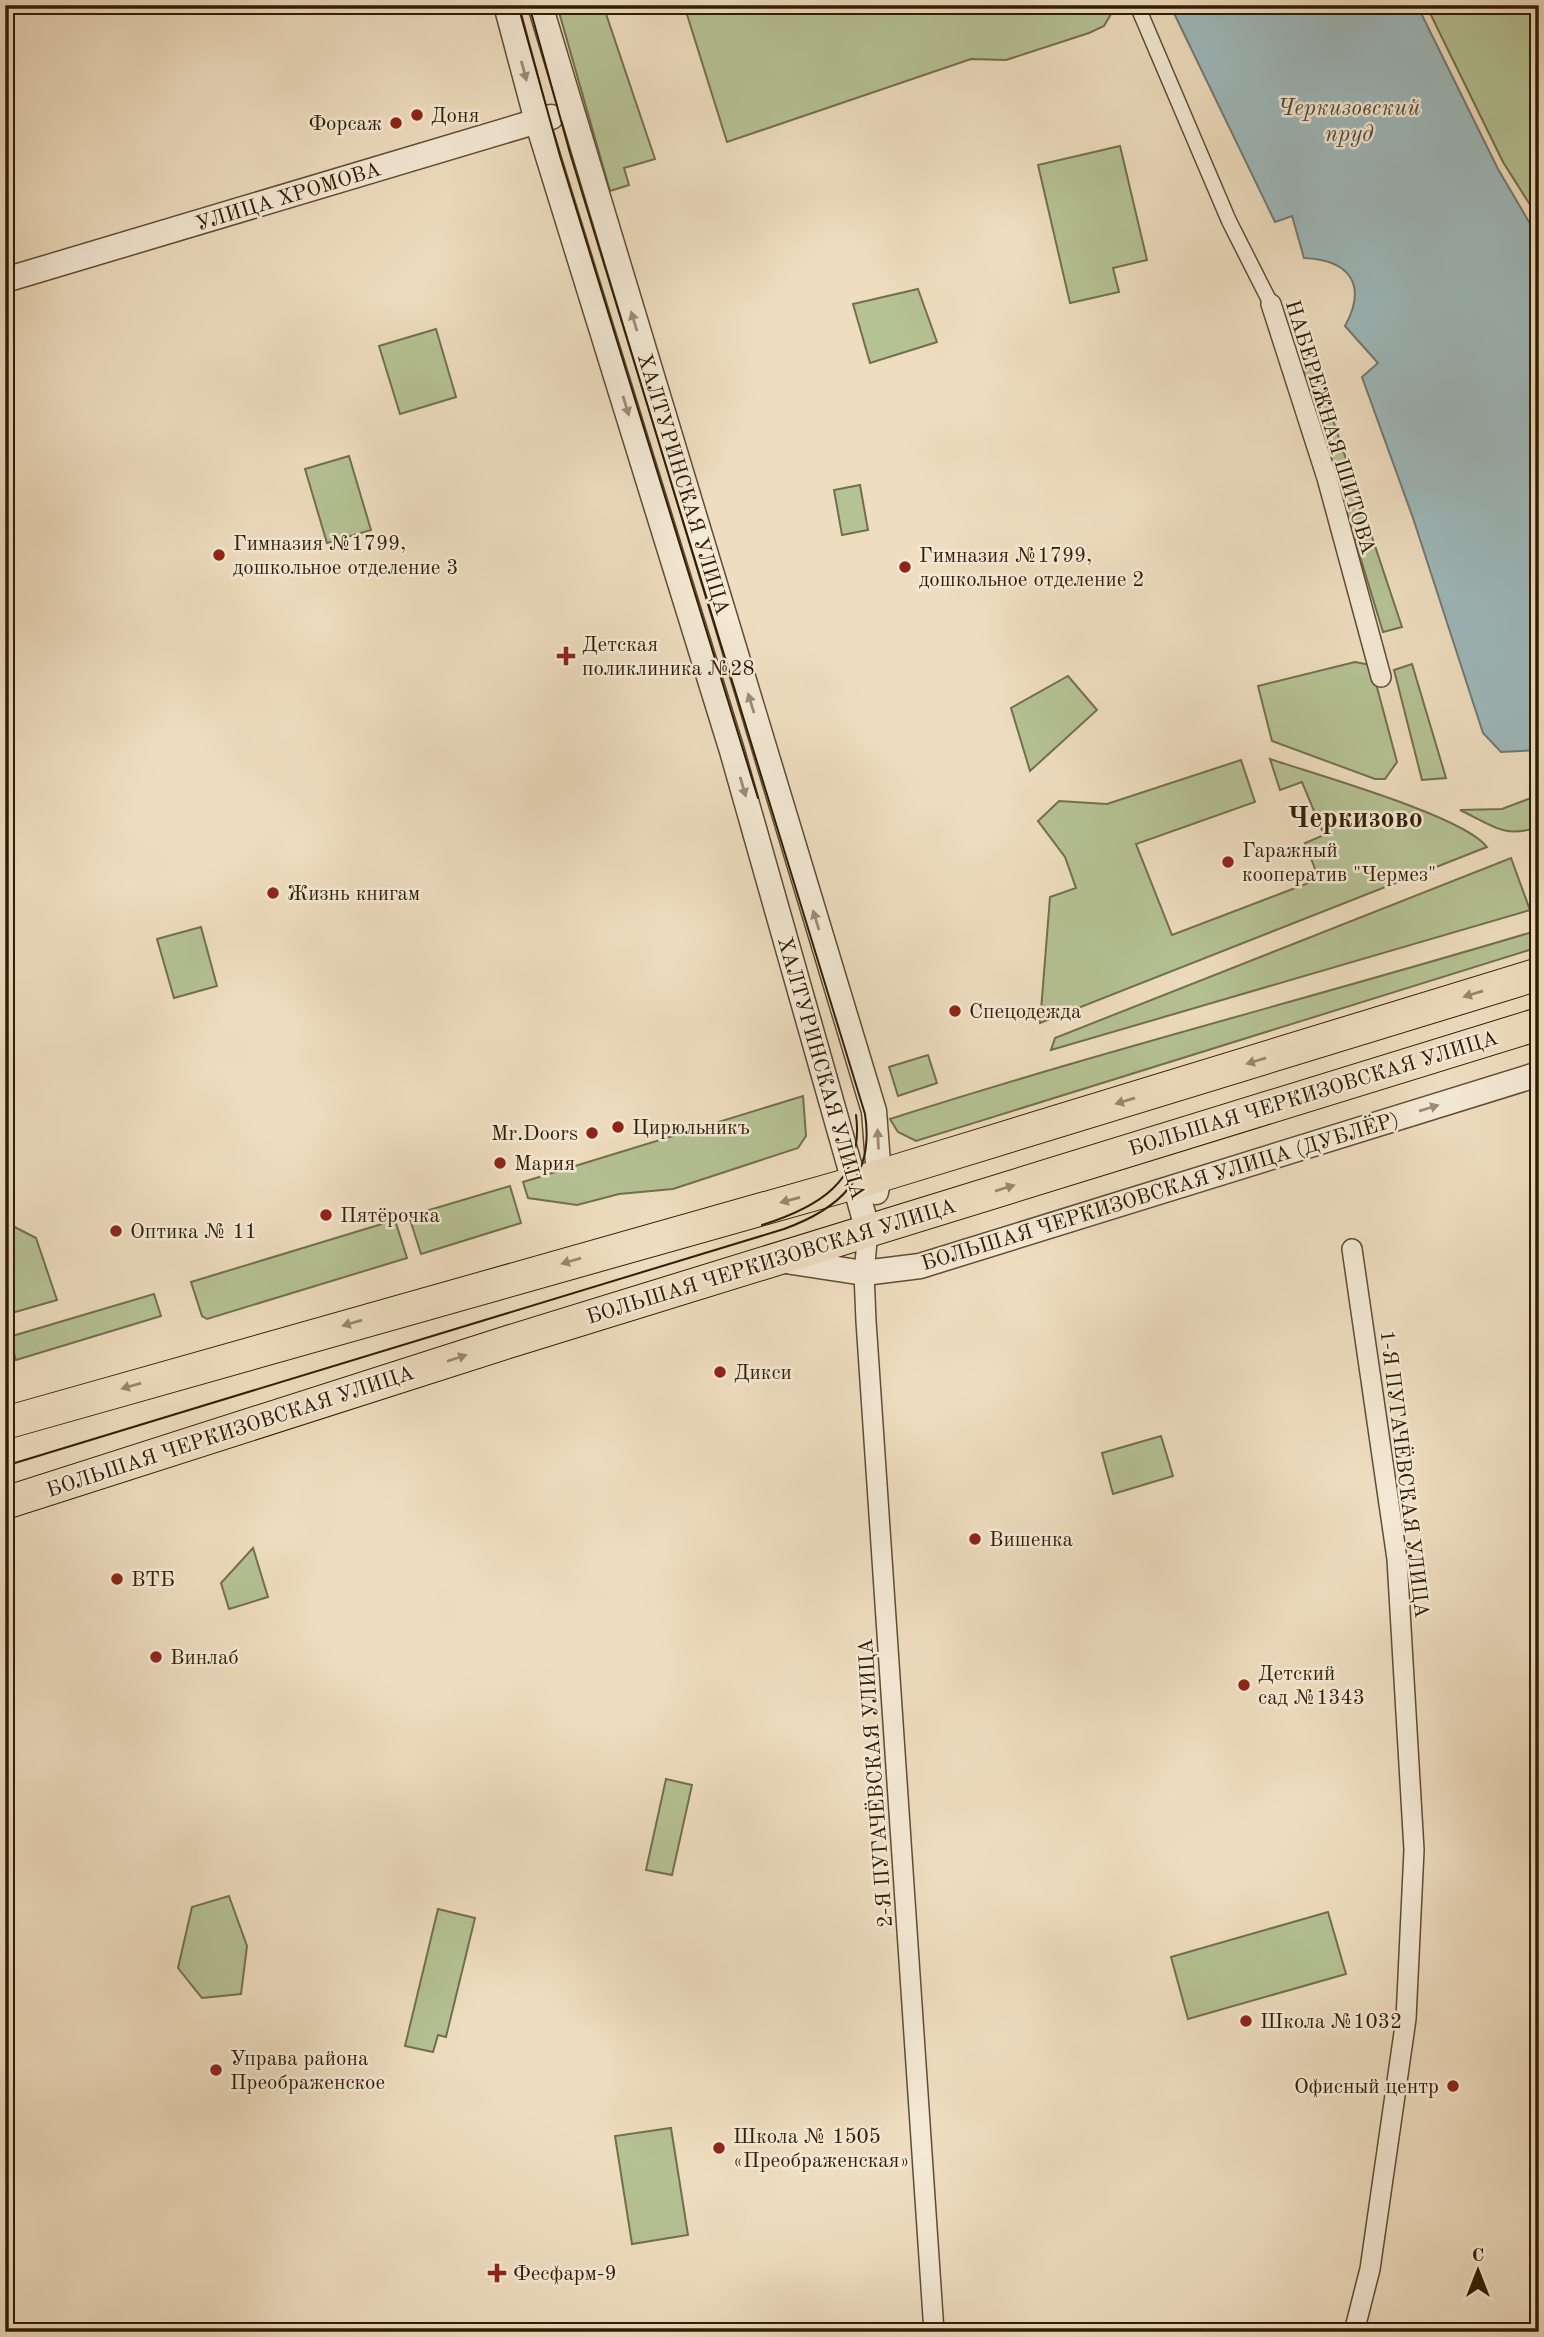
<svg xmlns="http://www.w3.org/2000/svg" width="1544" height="2337" font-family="'Old Standard TT',serif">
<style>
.green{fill:#b5c294;stroke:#72704c;stroke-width:2}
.water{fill:#9eb9bc;stroke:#727b72;stroke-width:2}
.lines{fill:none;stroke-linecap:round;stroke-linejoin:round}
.pedestrian-casing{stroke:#5f4d33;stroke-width:17}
.minor-casing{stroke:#5f4d33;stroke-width:22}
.tertiary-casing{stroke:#5f4d33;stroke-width:27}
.primary-casing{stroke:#2f1d04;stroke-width:34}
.pedestrian{stroke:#f4e9d5;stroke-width:14}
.minor{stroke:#f4e9d5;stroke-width:19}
.tertiary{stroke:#f4e9d5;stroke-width:24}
.primary{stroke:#eeddbf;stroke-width:32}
.tram{stroke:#2f1d04;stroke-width:2}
.oneway{fill:#9b8d77}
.oneway2{fill:#98876b}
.poi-dot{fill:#8f2418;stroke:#f4e9d5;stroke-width:2.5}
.labels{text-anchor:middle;stroke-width:5;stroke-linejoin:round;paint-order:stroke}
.poi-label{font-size:21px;fill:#2f1d04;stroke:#f4e9d5;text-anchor:start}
.street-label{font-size:21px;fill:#2f1d04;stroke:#f4e9d5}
.water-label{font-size:23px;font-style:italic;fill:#504c3b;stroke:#f4e9d5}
.district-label{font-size:28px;font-weight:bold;fill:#2f1d04;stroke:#f4e9d5}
</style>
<rect width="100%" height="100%" fill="#eeddbf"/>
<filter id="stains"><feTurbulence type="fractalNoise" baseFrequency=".00286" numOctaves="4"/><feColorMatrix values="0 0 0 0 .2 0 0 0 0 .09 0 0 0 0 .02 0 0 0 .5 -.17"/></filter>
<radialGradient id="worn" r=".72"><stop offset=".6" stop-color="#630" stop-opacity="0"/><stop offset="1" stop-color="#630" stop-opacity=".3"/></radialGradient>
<g class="green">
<path d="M 557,5 L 603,5 L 655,159 L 624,168 L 629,185 L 610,191 Z"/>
<path d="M 684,5 L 1112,5 L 1114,9 L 1104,26 L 1089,33 L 1006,60 L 971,59 L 727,142 Z"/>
<path d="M 1426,5 L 1539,5 L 1539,219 L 1503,162 Z"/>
<path d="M 1120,146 L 1147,260 L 1113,268 L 1119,292 L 1070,303 L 1038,165 Z"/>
<path d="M 918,289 L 937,342 L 870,363 L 853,304 Z"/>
<path d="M 436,329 L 456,397 L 400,414 L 379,346 Z"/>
<path d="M 1302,366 L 1316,369 L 1402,627 L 1383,632 Z"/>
<path d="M 349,456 L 371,530 L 327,543 L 305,469 Z"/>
<path d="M 860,485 L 868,530 L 842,535 L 834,490 Z"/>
<path d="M 1355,662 L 1371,665 L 1397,762 L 1385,779 L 1375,779 L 1272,741 L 1258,686 Z"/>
<path d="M 1412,664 L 1446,778 L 1422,780 L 1394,670 Z"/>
<path d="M 1068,676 L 1097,710 L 1030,771 L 1011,708 Z"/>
<path d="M 1270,759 C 1314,774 1464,816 1487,847 L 1040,1023 L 1050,897 L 1076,888 L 1065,857 L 1038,821 L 1059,801 L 1107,804 L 1241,760 L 1255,802 L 1136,844 L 1172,935 L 1319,879 L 1305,843 L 1324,835 L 1302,782 L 1280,790 Z"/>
<path d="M 1539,795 L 1539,827 C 1503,839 1492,825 1460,810 L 1502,809 Z"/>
<path d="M 1511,858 L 1530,910 L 1051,1050 L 1055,1038 Z"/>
<path d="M 201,927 L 217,986 L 174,998 L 157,939 Z"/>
<path d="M 1539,930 L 1539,947 L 916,1141 L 898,1132 L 890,1119 C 1105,1050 1323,995 1539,930 Z"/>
<path d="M 928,1055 L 937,1083 L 898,1096 L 889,1067 Z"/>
<path d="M 803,1096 L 806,1136 L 798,1148 L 673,1189 L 619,1194 L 577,1205 L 528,1198 L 523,1182 Z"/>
<path d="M 510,1186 L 521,1223 L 421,1254 L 409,1216 Z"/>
<path d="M 395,1220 L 407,1258 L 207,1319 L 202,1316 L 191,1282 Z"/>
<path d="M 5,1222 L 36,1238 L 57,1300 L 5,1315 Z"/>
<path d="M 154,1294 L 161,1316 L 16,1360 L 9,1337 Z"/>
<path d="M 1161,1436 L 1173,1476 L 1113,1494 L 1102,1453 Z"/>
<path d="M 253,1548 L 268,1597 L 229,1609 L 221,1583 Z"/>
<path d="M 666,1779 L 692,1785 L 672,1875 L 646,1870 Z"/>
<path d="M 229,1896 L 247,1946 L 241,1994 L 202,1998 L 178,1968 L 192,1907 Z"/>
<path d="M 438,1909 L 475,1918 L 446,2037 L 438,2035 L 433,2052 L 405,2046 Z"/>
<path d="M 1328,1912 L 1346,1974 L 1188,2019 L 1171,1957 Z"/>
<path d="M 671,2128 L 688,2235 L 632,2244 L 615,2136 Z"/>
</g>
<path class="water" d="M 1170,5 L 1417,5 L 1498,169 L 1539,239 L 1539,750 L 1501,752 L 1483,733 L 1413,518 L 1362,377 L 1378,363 L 1345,326 C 1368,284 1349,260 1304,258 L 1292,216 L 1275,222 Z"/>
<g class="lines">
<g class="pedestrian-casing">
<path id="pedestrian" d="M 1137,5 L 1229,221 L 1271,304"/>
</g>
<g class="minor-casing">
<g id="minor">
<path d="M 1271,304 L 1327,478 L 1381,677"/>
<path d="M 868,1231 L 864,1273 L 866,1321 L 934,2332"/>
<path d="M 1352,1249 L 1397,1559 L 1414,1850 L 1406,2019 L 1370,2269 L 1354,2332"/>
</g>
</g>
<g class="tertiary-casing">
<g id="tertiary">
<path d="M 506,5 L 537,121 L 732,751 L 868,1231"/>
<path d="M 540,5 L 874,1111 L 879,1176 L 876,1192"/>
<path d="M 5,280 L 551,117"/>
<path d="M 779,1260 L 864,1273 L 920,1266 L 1539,1074"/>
</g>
</g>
<g class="primary-casing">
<g id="primary">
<path d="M 5,1423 L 879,1176 L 1539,974"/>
<path d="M 5,1503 L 508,1342 L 1539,1024"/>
</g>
</g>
<use href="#pedestrian" class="pedestrian"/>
<use href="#minor" class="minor"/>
<use href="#tertiary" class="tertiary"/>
<use href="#primary" class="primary"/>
<g class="tram">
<path d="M 518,5 L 560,156 L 758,798"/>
<path d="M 762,1225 C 816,1208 865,1182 856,1115"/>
<path d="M 5,1466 L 784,1229 C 839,1209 875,1178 865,1114 L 570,153 L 529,5"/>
</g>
</g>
<defs><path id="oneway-solid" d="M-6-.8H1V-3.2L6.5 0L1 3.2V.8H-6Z" transform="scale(1.75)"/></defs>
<g class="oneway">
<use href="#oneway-solid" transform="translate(524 71) rotate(75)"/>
<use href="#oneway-solid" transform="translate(634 321) rotate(-107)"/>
<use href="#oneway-solid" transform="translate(626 406) rotate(73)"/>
<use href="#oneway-solid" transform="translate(751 703) rotate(-107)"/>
<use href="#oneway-solid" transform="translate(743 787) rotate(74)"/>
<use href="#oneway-solid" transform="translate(816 920) rotate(-107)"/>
<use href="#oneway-solid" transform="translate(1429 1108) rotate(-17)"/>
<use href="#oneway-solid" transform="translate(878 1139) rotate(-93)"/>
</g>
<g class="oneway2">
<use href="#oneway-solid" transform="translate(1473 994) rotate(163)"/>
<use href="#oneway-solid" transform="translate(1256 1061) rotate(163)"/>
<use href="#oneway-solid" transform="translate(1125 1101) rotate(163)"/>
<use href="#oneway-solid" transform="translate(1005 1188) rotate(-17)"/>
<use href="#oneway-solid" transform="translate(790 1200) rotate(165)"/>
<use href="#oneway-solid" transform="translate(571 1261) rotate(164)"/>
<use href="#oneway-solid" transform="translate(352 1323) rotate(164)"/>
<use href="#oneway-solid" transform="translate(457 1358) rotate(-18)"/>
<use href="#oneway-solid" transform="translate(131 1386) rotate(164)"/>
</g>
<g class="poi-dot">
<circle cx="417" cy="115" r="7"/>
<circle cx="396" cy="123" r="7"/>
<circle cx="219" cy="555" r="7"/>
<circle cx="905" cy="567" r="7"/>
<path d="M562.5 645.5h7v7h7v7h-7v7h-7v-7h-7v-7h7z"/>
<circle cx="1228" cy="862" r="7"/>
<circle cx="273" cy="893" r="7"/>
<circle cx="955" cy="1011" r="7"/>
<circle cx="618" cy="1127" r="7"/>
<circle cx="592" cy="1133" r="7"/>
<circle cx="500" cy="1163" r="7"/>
<circle cx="326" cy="1215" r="7"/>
<circle cx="116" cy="1231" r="7"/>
<circle cx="720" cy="1372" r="7"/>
<circle cx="975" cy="1539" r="7"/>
<circle cx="117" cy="1579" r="7"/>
<circle cx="156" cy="1657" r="7"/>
<circle cx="1244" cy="1685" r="7"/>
<circle cx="1246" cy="2021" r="7"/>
<circle cx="216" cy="2070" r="7"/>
<circle cx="1453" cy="2086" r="7"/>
<circle cx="719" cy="2148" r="7"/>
<path d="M493.5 2262.5h7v7h7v7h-7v7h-7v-7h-7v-7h7z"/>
</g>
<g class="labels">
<g class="poi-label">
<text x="431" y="122">Доня</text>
<text x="382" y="130" text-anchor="end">Форсаж</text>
<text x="233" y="550">Гимназия №1799,<tspan x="233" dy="24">дошкольное отделение 3</tspan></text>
<text x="919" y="562">Гимназия №1799,<tspan x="919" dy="24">дошкольное отделение 2</tspan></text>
<text x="582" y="651">Детская<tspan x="582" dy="24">поликлиника №28</tspan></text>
<text x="1242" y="857">Гаражный<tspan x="1242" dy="24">кооператив "Чермез"</tspan></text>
<text x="287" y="900">Жизнь книгам</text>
<text x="969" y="1018">Спецодежда</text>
<text x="632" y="1134">Цирюльникъ</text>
<text x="578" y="1140" text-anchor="end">Mr.Doors</text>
<text x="514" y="1170">Мария</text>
<text x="340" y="1222">Пятёрочка</text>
<text x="130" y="1238">Оптика № 11</text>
<text x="734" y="1379">Дикси</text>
<text x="989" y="1546">Вишенка</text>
<text x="131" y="1586">ВТБ</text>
<text x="170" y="1664">Винлаб</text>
<text x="1258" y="1680">Детский<tspan x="1258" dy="24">сад №1343</tspan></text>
<text x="1260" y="2028">Школа №1032</text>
<text x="230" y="2065">Управа района<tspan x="230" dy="24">Преображенское</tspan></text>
<text x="1439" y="2093" text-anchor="end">Офисный центр</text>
<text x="733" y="2143">Школа № 1505<tspan x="733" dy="24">«Преображенская»</tspan></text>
<text x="513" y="2280">Фесфарм-9</text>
</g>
<g class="street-label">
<text transform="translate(288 196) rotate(-17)" y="7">УЛИЦА ХРОМОВА</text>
<text transform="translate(1331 427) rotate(73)" y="7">НАБЕРЕЖНАЯ ШИТОВА</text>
<text transform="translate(684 484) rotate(73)" y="7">ХАЛТУРИНСКАЯ УЛИЦА</text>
<text transform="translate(822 1068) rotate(74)" y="7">ХАЛТУРИНСКАЯ УЛИЦА</text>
<text transform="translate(1313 1093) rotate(-17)" y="7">БОЛЬШАЯ ЧЕРКИЗОВСКАЯ УЛИЦА</text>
<text transform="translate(1160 1191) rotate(-17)" y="7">БОЛЬШАЯ ЧЕРКИЗОВСКАЯ УЛИЦА (ДУБЛЁР)</text>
<text transform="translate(771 1261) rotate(-17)" y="7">БОЛЬШАЯ ЧЕРКИЗОВСКАЯ УЛИЦА</text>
<text transform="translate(230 1431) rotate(-18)" y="7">БОЛЬШАЯ ЧЕРКИЗОВСКАЯ УЛИЦА</text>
<text transform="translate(1405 1474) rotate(83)" y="7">1-Я ПУГАЧЁВСКАЯ УЛИЦА</text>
<text transform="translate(875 1783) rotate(-94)" y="7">2-Я ПУГАЧЁВСКАЯ УЛИЦА</text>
</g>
<g class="water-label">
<text x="1349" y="115">Черкизовский<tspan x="1349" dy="26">пруд</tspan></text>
</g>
<g class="district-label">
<text x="1355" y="827">Черкизово</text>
</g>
</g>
<rect width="1544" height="2337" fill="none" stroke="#eeddbf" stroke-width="28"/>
<rect x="7" y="7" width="1530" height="2323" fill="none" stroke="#2f1d04" stroke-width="3.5"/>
<rect x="14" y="14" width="1516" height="2309" fill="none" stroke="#2f1d04" stroke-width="2"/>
<g transform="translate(1478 2271)" stroke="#f4e9d5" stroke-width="5" paint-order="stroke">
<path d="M0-5L12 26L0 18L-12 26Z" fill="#2f1d04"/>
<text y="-10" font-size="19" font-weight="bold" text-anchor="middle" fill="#2f1d04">С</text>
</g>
<rect width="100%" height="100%" filter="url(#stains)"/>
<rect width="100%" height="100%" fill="url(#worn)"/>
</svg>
